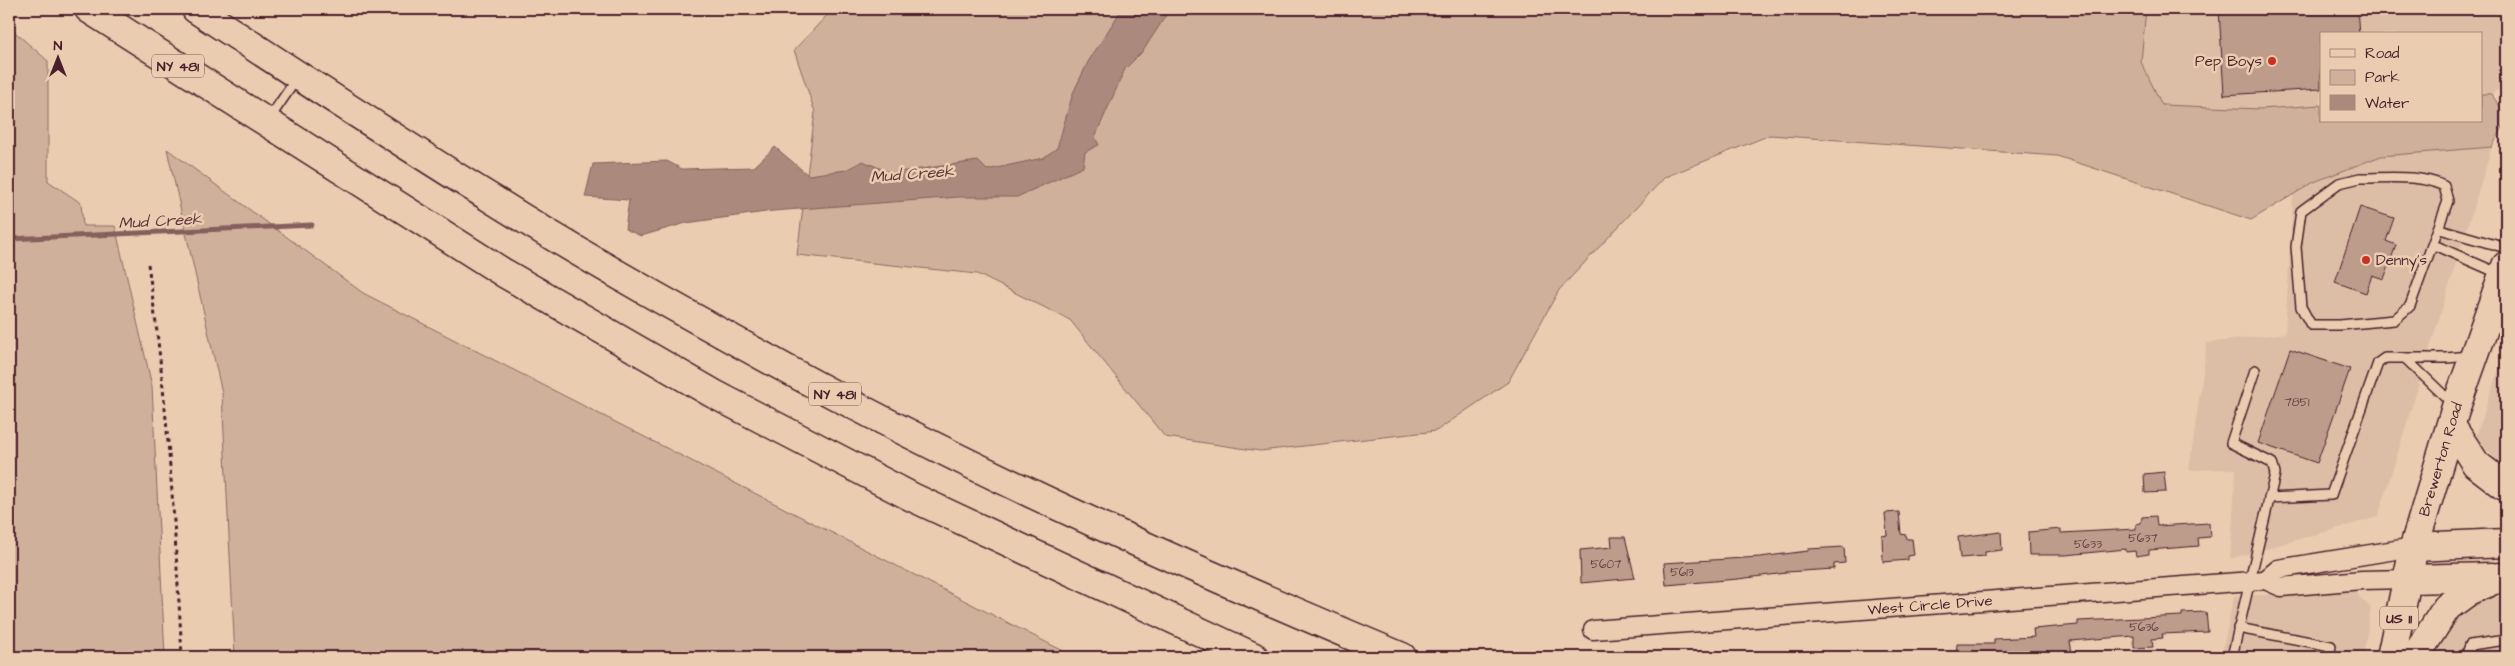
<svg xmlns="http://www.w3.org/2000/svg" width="2515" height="666" font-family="'Architects Daughter',sans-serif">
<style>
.built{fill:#dcbea6}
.green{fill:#cfb19b;stroke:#8c6863}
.water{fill:#ab897c;stroke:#845f5c}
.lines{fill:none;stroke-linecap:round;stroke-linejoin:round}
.stream{stroke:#845f5c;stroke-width:5}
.building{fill:#bd9c8c;stroke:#4a1f2b}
.service-casing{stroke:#4a1f2b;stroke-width:12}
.minor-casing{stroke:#4a1f2b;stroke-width:21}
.primary-casing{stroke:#4a1f2b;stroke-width:31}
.motorway-casing{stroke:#4a1f2b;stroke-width:31}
.path{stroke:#4a1f2b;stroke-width:3;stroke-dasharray:4 4;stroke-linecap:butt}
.service{stroke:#eacdb1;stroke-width:9}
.minor{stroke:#eacdb1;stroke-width:18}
.primary{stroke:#eacdb1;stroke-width:28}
.motorway{stroke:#eacdb1;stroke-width:28}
.poi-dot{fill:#c8321e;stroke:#eacdb1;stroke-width:2}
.labels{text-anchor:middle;stroke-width:5;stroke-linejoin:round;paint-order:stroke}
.number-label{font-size:12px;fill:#673e43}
.shield{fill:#eacdb1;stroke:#7a5353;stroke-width:1}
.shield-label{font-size:14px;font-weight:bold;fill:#4a1f2b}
.poi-label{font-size:15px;fill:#4a1f2b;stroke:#eacdb1;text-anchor:end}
.street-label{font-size:15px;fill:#4a1f2b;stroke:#eacdb1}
.water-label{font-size:16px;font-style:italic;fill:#5d343b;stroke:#eacdb1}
</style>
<rect width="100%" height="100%" fill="#eacdb1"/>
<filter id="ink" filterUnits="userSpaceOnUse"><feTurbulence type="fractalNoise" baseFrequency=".02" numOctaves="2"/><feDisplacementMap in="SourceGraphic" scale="10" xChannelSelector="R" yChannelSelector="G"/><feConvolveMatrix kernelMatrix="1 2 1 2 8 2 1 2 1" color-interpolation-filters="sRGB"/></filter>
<g filter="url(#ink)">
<g class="built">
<path d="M 2146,9 L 2506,9 L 2506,85 L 2491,94 L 2481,94 L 2481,34 L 2321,34 L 2321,105 L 2260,109 L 2162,105 L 2141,62 Z"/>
<path d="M 2492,147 L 2378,517 L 2230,559 L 2236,469 L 2189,470 L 2207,343 L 2285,333 L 2293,195 L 2314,182 L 2381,156 Z"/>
<path d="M 2506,348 L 2506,469 L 2475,438 Z"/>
<path d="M 2354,591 L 2371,608 L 2363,657 L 2221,657 L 2234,596 Z"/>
<path d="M 2506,596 L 2506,657 L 2431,657 L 2448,622 L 2483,597 Z"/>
</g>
<g class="green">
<path d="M 833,9 L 2146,9 L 2141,62 L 2162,105 L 2260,109 L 2321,105 L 2321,121 L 2481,121 L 2481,94 L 2491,94 C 2511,121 2508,117 2492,147 L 2381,156 L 2314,182 L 2251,220 L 2057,156 L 1770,135 L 1665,177 L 1559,290 L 1508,382 L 1436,431 L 1260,451 L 1165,437 L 1070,320 L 977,274 L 797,255 L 815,112 L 794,50 Z"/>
<path d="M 9,27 L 48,61 L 48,181 L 81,203 L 83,226 L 115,226 L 152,386 L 165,657 L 9,657 Z"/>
<path d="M 167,149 L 363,293 L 1075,657 L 235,657 L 222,393 Z"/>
</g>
<path class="water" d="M 1122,9 L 1170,9 L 1143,51 L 1125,69 L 1095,137 L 1099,145 L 1085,152 L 1083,167 L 1017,197 L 959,197 L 773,211 L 686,223 L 641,236 L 625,229 L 629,200 L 585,197 L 593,164 L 667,161 L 682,169 L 754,167 L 775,147 L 808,175 L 846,170 L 863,161 L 891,173 L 978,161 L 987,170 L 1043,158 L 1057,148 L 1073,93 L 1088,62 Z"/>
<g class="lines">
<path class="stream" d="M 9,239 L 312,225"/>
</g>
<g class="building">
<path d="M 2219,9 L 2357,9 L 2359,34 L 2321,34 L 2321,89 L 2224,95 Z"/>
<path d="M 2360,207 L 2394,218 L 2386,241 L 2396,245 L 2384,279 L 2372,275 L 2366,293 L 2335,282 Z"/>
<path d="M 2290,349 L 2350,369 L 2317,463 L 2258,443 Z"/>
<path d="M 2164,472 L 2166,492 L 2145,493 L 2144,474 Z"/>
<path d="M 1899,512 L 1901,534 L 1906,535 L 1907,539 L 1912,539 L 1914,555 L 1908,556 L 1908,560 L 1883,562 L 1882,536 L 1887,535 L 1885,513 Z"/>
<path d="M 2156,516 L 2157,526 L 2209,523 L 2210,537 L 2198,538 L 2199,546 L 2149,550 L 2149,554 L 2136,556 L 2135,551 L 2126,552 L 2126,549 L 2066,555 L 2029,555 L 2028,532 L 2061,529 L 2061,533 L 2136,529 L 2136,524 L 2141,523 L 2142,517 Z"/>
<path d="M 2001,532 L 2002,550 L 1985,552 L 1985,556 L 1960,558 L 1958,537 Z"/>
<path d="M 1611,537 L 1625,537 L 1635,578 L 1581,583 L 1580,550 L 1612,547 Z"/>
<path d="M 1844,547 L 1845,563 L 1834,564 L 1834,569 L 1786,572 L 1786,573 L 1738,579 L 1666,585 L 1664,563 L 1760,557 L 1808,551 L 1808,549 Z"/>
<path d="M 2206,612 L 2208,632 L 2162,634 L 2163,638 L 2152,639 L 2153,647 L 2134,648 L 2134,636 L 2070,641 L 2072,653 L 2050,656 L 2050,653 L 2021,655 L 2021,657 L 1956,657 L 1957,644 L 1994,644 L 1994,639 L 2034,637 L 2033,629 L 2078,625 L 2078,621 L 2182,616 L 2182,613 Z"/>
</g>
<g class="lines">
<g class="service-casing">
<g id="service">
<path d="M 269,119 L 297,78"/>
<path d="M 2360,178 C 2386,178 2420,174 2444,186 L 2448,201 L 2410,306 L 2394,320 L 2340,325 L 2311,325 L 2301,307 L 2296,247 L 2301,211 L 2339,183 Z"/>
<path d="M 2440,229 L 2506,248"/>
<path d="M 2434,245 L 2500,274"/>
<path d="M 2406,359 L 2453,404"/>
<path d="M 2269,498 L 2331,495 L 2378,363 L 2385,358 L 2446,358 L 2470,356"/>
<path d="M 2238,628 L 2331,646 L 2329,657"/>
<path d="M 2232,657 L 2275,474 L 2272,463 L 2231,443 L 2255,370"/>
<path d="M 2466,657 L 2470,645 L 2506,640"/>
</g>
</g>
<g class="minor-casing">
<g id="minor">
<path d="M 2265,580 L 2278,569 L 2414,547"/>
<path id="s1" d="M 1593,630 L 2265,580 L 2281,587 L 2362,580 L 2408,579"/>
</g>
</g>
<g class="primary-casing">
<g id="primary">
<path d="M 2451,426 L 2476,464 L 2506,487"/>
<path d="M 2414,547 L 2506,543"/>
<path d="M 2408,579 L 2492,577"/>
<path id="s2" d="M 2391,657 L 2414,547 L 2456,407 L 2506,266"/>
<path d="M 2415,657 L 2447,607 L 2469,591 L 2500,577"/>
</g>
</g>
<g class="motorway-casing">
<g id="motorway">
<path d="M 89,9 L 504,273 L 714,394 L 912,497 L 1254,657"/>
<path d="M 196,9 C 294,73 392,137 492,199 C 589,260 690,316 790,371 C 988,479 1194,570 1402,657"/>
</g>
</g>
<path class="path" d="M 148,264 C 167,395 175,526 182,657"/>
<use href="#service" class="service"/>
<use href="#minor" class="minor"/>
<use href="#primary" class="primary"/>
<use href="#motorway" class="motorway"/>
</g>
</g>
<g class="poi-dot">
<circle cx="2272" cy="61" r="5"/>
<circle cx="2366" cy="260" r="5"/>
</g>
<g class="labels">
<g class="number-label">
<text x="2297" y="406">7851</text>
<text x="2143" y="542">5637</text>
<text x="2088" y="548">5633</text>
<text x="1606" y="568">5607</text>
<text x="1682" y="576">5613</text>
<text x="2144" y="631">5636</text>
</g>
<g class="shield">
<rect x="152" y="54.5" width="52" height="23" rx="4"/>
<rect x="809" y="382.5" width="52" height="23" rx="4"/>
<rect x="2380" y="606.5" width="38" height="23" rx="4"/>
</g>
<g class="shield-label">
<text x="178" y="71">NY 481</text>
<text x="835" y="399">NY 481</text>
<text x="2399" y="623">US 11</text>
</g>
<g class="poi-label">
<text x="2262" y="66">Pep Boys</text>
<text x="2376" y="265" text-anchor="start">Denny's</text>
</g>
<g class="street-label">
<text dy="5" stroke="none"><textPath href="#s2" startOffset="204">Brewerton Road</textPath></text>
<text dy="5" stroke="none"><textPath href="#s1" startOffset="338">West Circle Drive</textPath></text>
</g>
<g class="water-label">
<text transform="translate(912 173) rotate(-4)" y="6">Mud Creek</text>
<text transform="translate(160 220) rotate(-3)" y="6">Mud Creek</text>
</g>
</g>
<rect width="2515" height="666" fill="none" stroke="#eacdb1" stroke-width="30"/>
<rect x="15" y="15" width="2485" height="636" fill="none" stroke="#4a1f2b" stroke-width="2" filter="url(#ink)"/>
<rect x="2320" y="32" width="162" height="90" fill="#eacdb1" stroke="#aa877b"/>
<rect x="2330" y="49" width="25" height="8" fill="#eacdb1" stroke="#aa877b"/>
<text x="2365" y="58" font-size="15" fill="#4a1f2b">Road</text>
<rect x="2330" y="70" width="25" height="15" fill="#cfb19b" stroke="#aa877b"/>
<text x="2365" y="82" font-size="15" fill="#4a1f2b">Park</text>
<rect x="2330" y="95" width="25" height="15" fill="#ab897c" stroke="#aa877b"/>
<text x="2365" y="108" font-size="15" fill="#4a1f2b">Water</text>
<g transform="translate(58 58)" stroke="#eacdb1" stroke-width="4" paint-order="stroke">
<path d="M0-4L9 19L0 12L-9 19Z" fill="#4a1f2b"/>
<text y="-8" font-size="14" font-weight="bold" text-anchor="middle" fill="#4a1f2b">N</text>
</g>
</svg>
